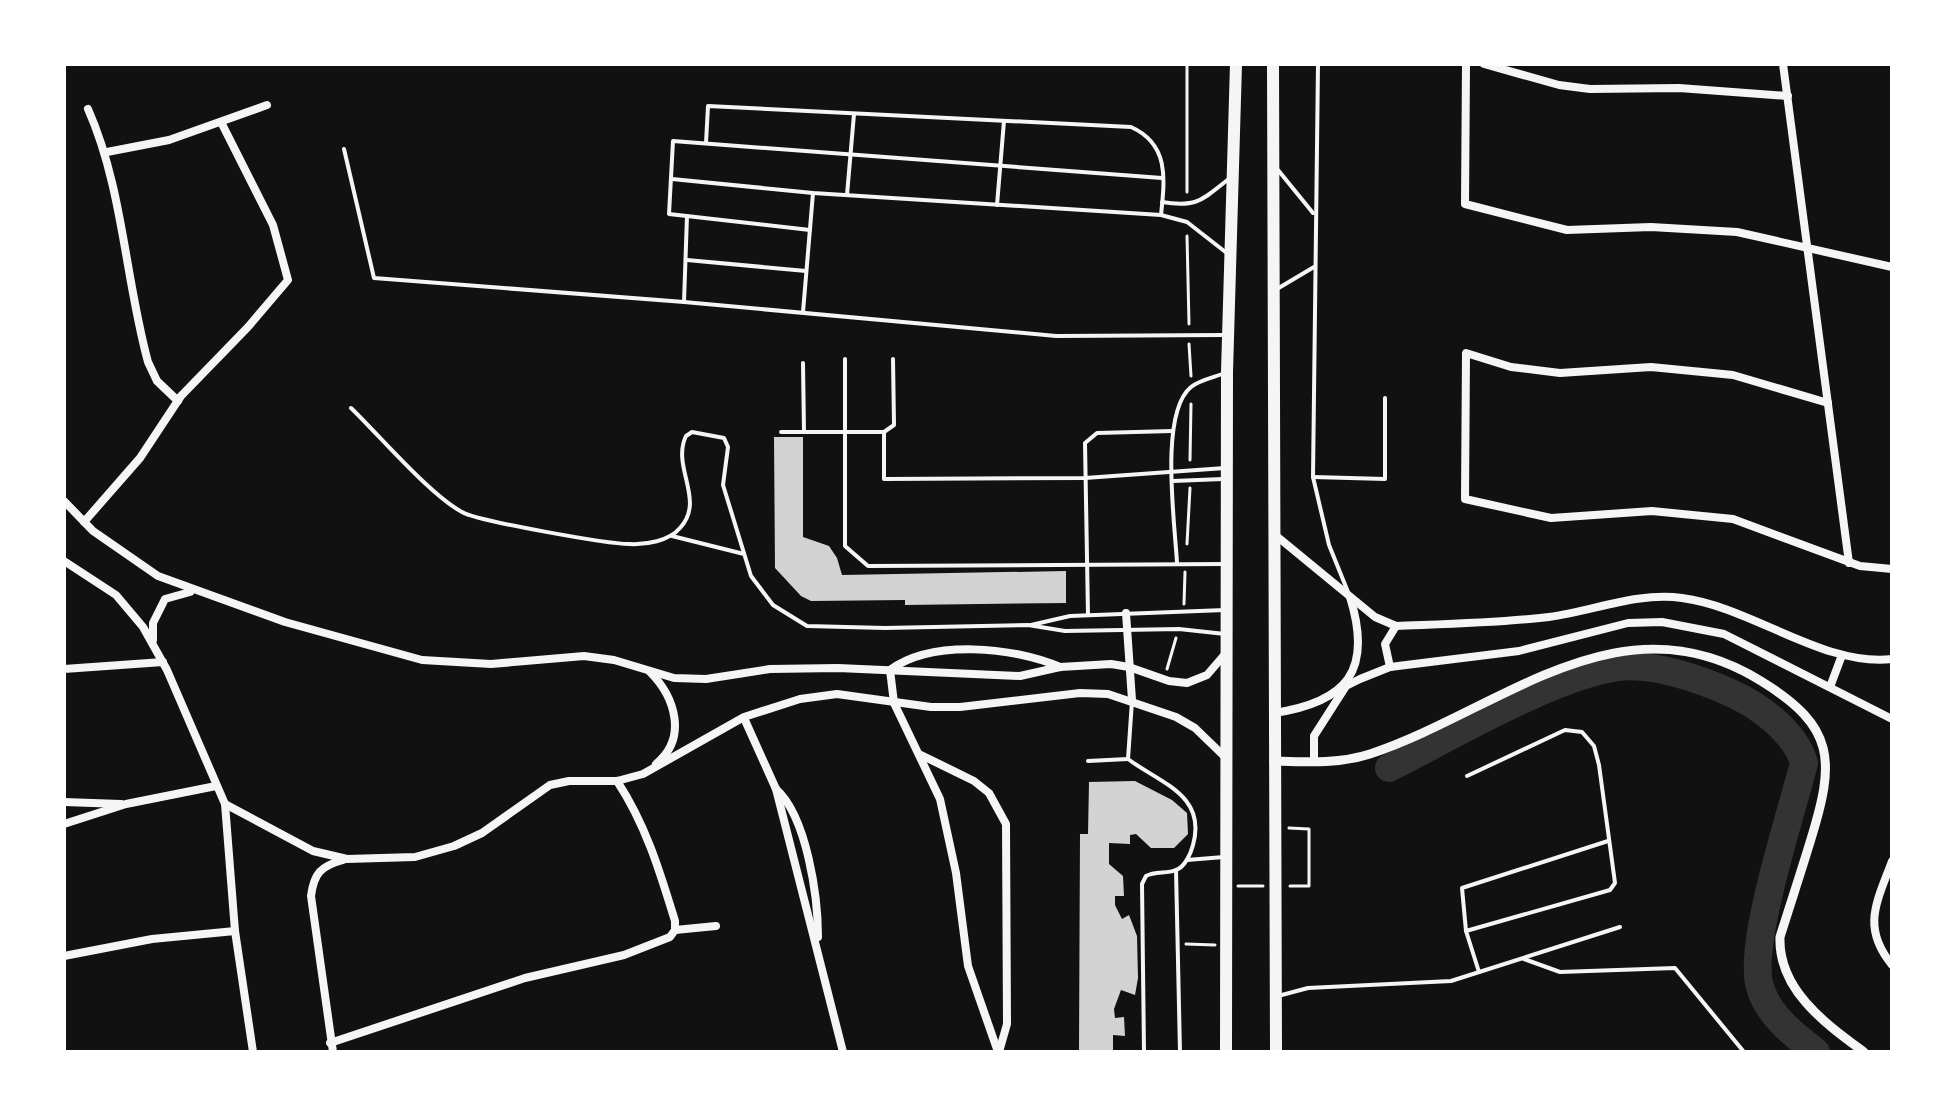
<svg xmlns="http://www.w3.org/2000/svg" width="1956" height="1116" font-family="Manrope,sans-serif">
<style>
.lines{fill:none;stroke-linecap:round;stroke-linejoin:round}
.river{stroke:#333;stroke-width:28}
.building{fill:#d3d3d3}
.path{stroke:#f5f5f5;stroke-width:3}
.service{stroke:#f5f5f5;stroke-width:4}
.minor{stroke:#f5f5f5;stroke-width:8}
.tertiary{stroke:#f5f5f5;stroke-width:9}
.trunk{stroke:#f5f5f5;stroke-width:12}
</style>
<rect width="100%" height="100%" fill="#111"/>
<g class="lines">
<path class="river" d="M 1389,768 C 1451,737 1553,676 1619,667 C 1654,663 1700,679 1731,693 C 1760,706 1795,732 1804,763 C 1792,812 1747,945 1760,987 C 1768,1015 1794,1035 1816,1052"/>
</g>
<g class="building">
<path d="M 774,437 L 803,437 L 803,537 L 829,546 L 837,558 L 842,575 L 1066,571 L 1066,603 L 905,605 L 905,600 L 811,601 L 801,596 L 775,568 Z"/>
<path d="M 1135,781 L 1172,800 L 1187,813 L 1188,834 L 1174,848 L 1151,848 L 1136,834 L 1130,835 L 1130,844 L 1109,843 L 1109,864 L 1123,876 L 1124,896 L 1115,896 L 1115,905 L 1122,919 L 1129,915 L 1137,936 L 1138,978 L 1135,995 L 1121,990 L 1114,1009 L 1115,1018 L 1124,1017 L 1125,1036 L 1113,1035 L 1113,1052 L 1079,1052 L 1080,834 L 1088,834 L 1089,782 Z"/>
</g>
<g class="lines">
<g class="path">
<path d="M 1187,192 L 1187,64"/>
<path d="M 1187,236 L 1189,324"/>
<path d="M 1189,344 L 1191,376"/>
<path d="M 1190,460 L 1191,404"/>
<path d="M 1187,544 L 1190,488"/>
<path d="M 1184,604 L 1185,572"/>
<path d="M 1167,669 L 1176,638"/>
<path d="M 1289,828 L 1309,829 L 1309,886 L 1290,886"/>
<path d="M 1238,886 L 1263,886"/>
<path d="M 1186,944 L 1215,945"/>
</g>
<g class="service">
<path d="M 1318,64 L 1313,477 L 1329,545 L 1348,592"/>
<path d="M 706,143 L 708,106 L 1131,127 C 1169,144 1165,178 1161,215"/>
<path d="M 344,149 L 374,278 L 684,302 L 1056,336 L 1224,335"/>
<path d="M 1278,170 L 1313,213"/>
<path d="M 672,179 L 813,193 L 1161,215 L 1187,222 L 1228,254"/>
<path d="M 847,195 L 854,114"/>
<path d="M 1162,202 C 1198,208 1203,199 1230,178"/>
<path d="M 997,205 L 1004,121"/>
<path d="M 810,230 L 669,214 L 673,141 L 1162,178"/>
<path d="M 687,260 L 806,271"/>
<path d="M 1277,289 L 1314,267"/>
<path d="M 684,302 L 687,216"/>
<path d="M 803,312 L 813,193"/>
<path d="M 845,359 L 845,546 L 868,566 L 1225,564"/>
<path d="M 803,363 L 804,432"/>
<path d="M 351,408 C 379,435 430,495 462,512 C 477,521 608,544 629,544 C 646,545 669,541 680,528 C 706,500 671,467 686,436 L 692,432 L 724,438 L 728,447 L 723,485 L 751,576 L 773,605 L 807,626 L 885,628 L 1028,625 L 1065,631 L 1179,629 L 1225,634"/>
<path d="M 781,432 L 884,432 L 884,479 L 1085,478 L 1225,468"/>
<path d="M 884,432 L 894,425 L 893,359"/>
<path d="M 1313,477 L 1385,479 L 1385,398"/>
<path d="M 1173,481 L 1223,479"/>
<path d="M 672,536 L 744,554"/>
<path d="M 1177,563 C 1175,524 1159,413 1191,387 C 1199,380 1215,377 1225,373"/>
<path d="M 1088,615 L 1085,443 L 1097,433 L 1173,431"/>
<path d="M 1031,625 L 1070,616 L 1225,610"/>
<path d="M 1132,701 L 1128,759 C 1160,783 1207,795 1193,845 C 1191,853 1185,867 1176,870 C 1167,874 1155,871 1146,876 L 1142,884 L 1144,1052"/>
<path d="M 1088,761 L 1128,759"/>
<path d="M 1187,860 L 1224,857"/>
<path d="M 1176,870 L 1180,1052"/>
<path d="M 1466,931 L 1610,890 L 1615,883 L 1599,765 L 1594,746 L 1582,732 L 1565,730 L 1467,776"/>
<path d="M 1524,959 L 1560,972 L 1675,968 L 1744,1052"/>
<path d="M 1479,972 L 1466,931 L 1462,888 L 1608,841"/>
<path d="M 1278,996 L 1308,988 L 1451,981 L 1620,927"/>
</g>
<g class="minor">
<path d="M 1466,64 L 1465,204 L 1567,230 L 1651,227 L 1737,232 L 1892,267"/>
<path d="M 1484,64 L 1559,85 L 1590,89 L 1679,88 L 1788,96"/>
<path d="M 1783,64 L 1849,563"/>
<path d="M 88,109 C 123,188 125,278 148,362 L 157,381 L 178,401"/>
<path d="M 107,152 L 169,140 L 267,105"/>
<path d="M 1828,403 L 1733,375 L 1651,367 L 1560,373 L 1511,367 L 1466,353 L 1465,499 L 1551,518 L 1652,511 L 1733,519 L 1860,566 L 1892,569"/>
<path d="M 64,501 L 93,531 L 158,576 L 285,622 L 422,660 L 491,664 L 584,656 L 614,660 L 674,678 L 706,679 L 770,669 L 838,668 L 1020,676 L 1060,667 L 1111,664 L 1129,667 L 1169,681 L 1187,683 L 1207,675 L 1226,653"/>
<path d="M 84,522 L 140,458 L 181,396 L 248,327 L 288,280 L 273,225 L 221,122"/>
<path d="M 1274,534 L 1375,617 L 1396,626 C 1447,624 1499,623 1549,617 C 1594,611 1636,592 1682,598 C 1752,607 1823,667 1892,659"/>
<path d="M 64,561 L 116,595 L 143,627 L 167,670 L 225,804 L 313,851 L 347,859 L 415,857 L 454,846 L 482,833 L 550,785 L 569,781 L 617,781 L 643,774 L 744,717 L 800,699 L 837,694 L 931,707 L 960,707 L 1080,693 L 1108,694 L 1176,717 L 1195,728 L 1226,758"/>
<path d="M 1126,613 L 1132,700"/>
<path d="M 153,640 L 153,623 L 165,599 L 190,592"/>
<path d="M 1390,667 L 1385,644 L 1396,626"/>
<path d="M 64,669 L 163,662"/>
<path d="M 650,672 C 675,697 688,738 656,764"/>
<path d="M 1830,687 L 1842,655"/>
<path d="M 1274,713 C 1347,702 1373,671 1350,597"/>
<path d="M 744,718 L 776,789 L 843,1052"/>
<path d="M 921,755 L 974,781 L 989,793 L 1006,824 L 1007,1024 L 999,1052"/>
<path d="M 1314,762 L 1314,736 L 1346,686 L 1360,679 L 1390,667 L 1519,651 L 1628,623 L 1662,622 L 1724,634 L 1892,719"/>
<path d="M 776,789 C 807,817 818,897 818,937"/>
<path d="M 64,802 L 121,804"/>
<path d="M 225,804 L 235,931 L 253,1052"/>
<path d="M 64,824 L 126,804 L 216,786"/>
<path d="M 1892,861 C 1877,902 1861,927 1892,965"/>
<path d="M 675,930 L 716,926"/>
<path d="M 64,956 L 152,939 L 235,931"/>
<path d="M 330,1043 L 525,978 L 624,955 L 670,937 L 675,930 L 675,921 C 660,872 646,825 617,781"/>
<path d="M 333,1052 L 311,896 C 314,873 321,866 343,860"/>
<path d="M 998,1052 L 968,966 L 956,873 L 940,799 L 894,703 L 890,670 C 932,639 1014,647 1060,667"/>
</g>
<path class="tertiary" d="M 1274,761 C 1306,762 1339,764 1370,754 C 1502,710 1619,593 1761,681 C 1836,727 1835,761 1811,839 C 1801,872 1790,905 1780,937 C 1778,990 1826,1024 1864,1052"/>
<g class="trunk">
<path d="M 1273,64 L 1276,1052"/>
<path d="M 1226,1052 L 1227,372 L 1236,64"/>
</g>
</g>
<rect width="1956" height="1116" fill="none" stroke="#ffffff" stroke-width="132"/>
</svg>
